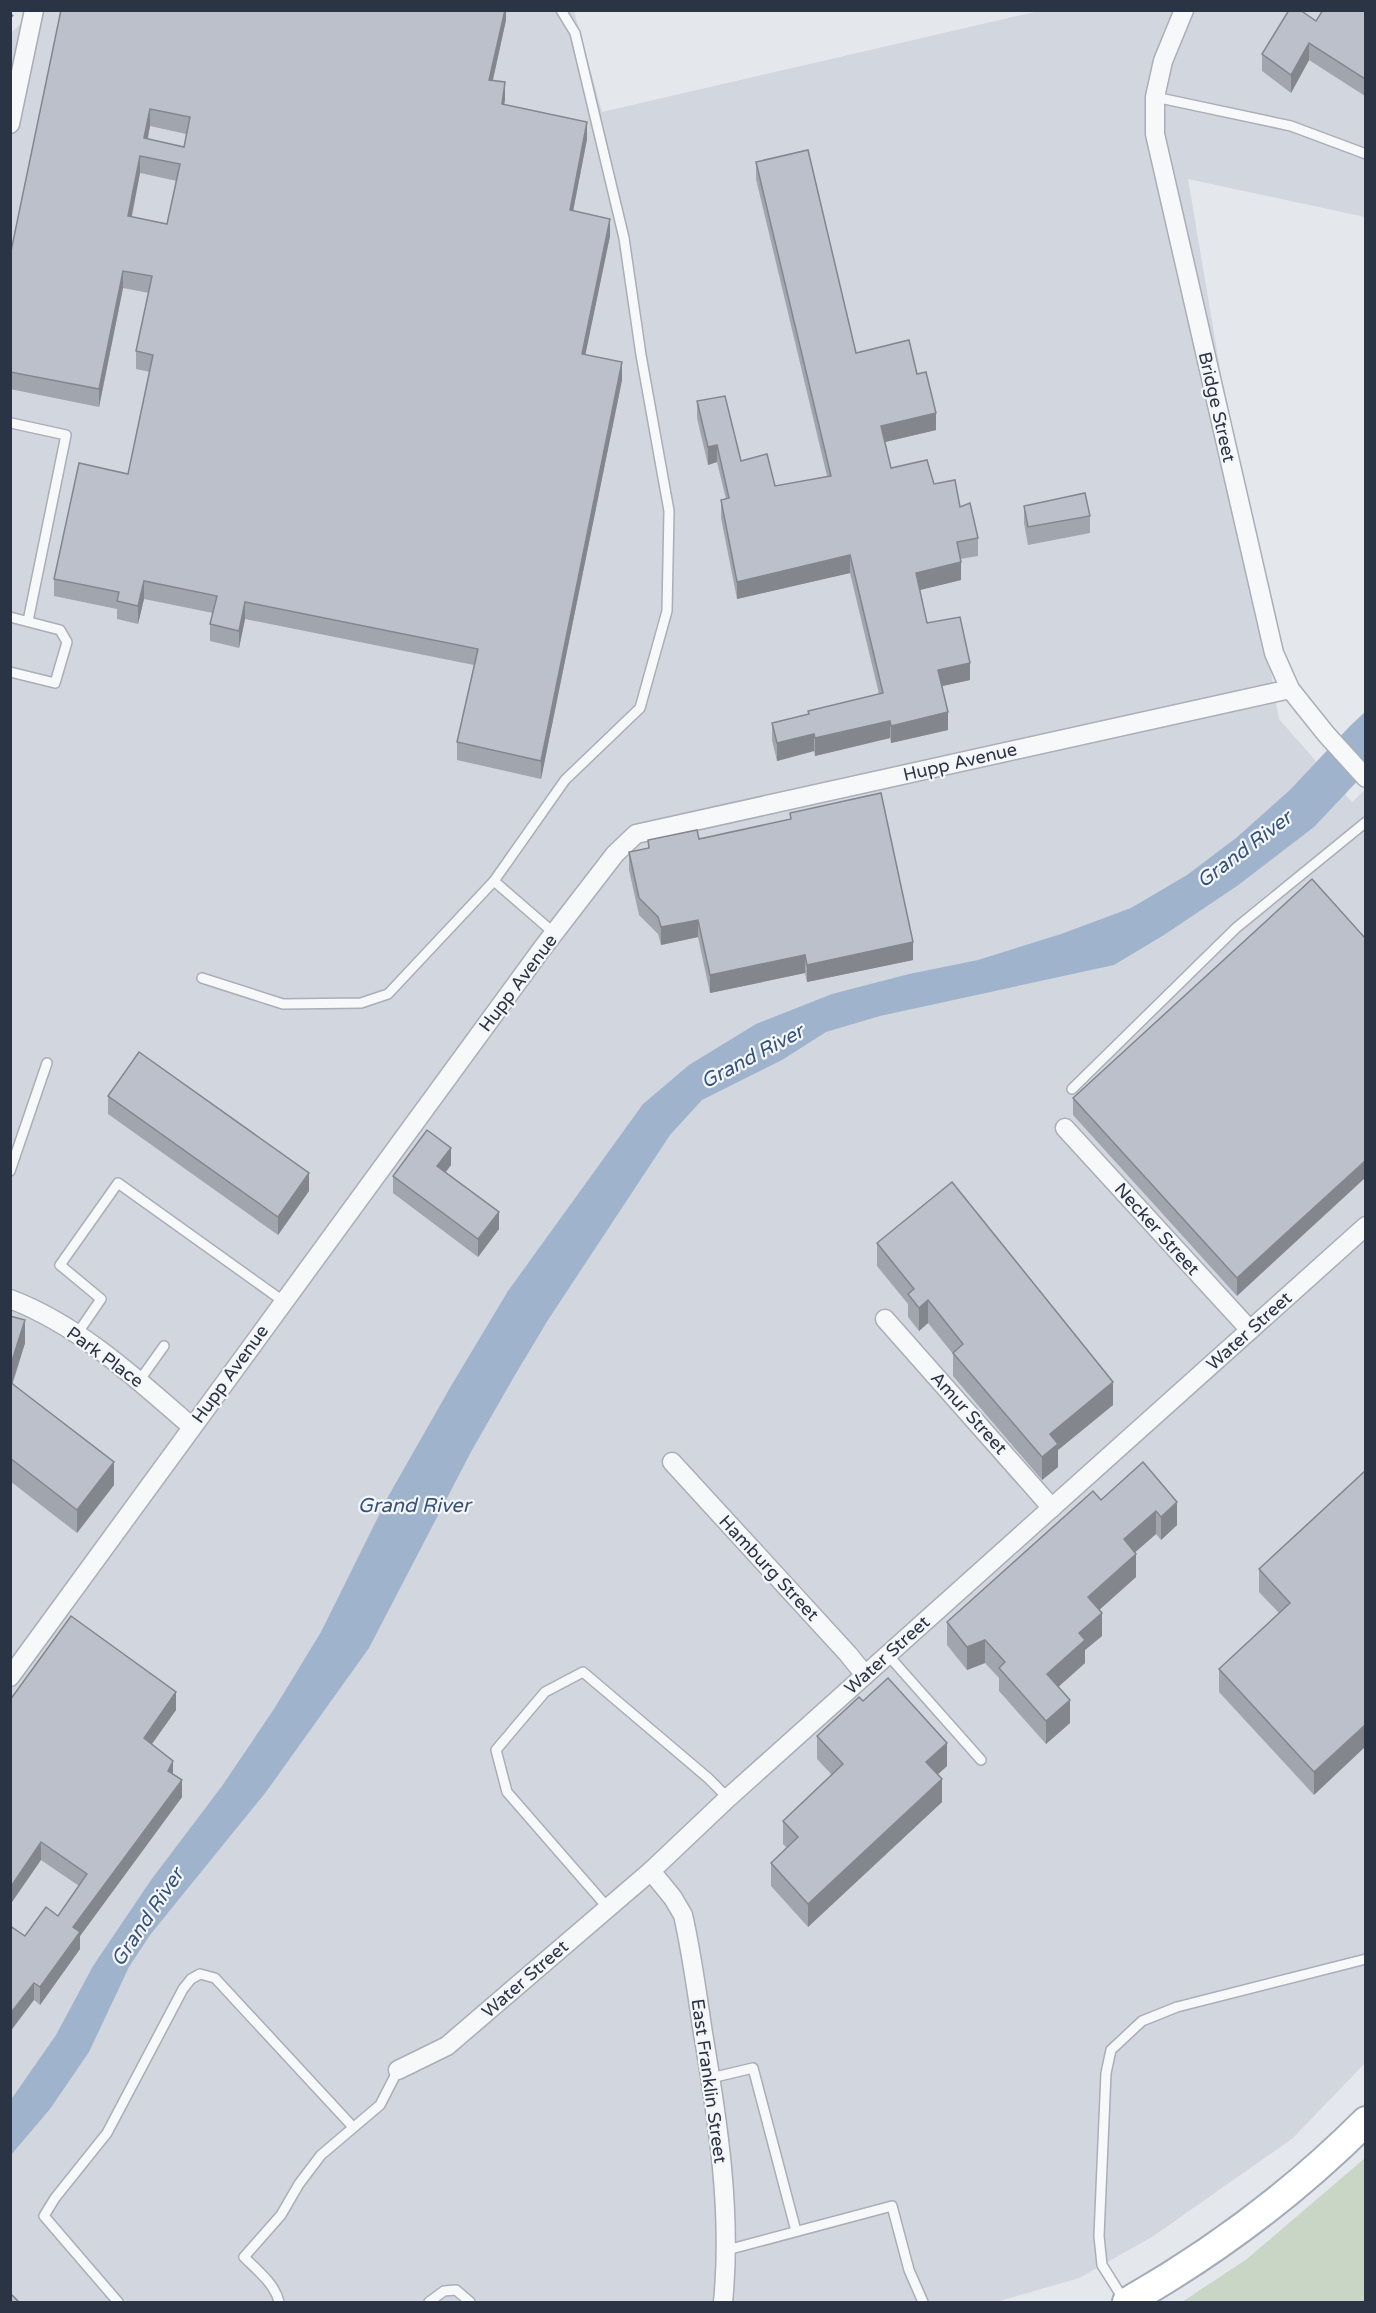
<svg xmlns="http://www.w3.org/2000/svg" width="1376" height="2313" font-family="'Varela Round',sans-serif">
<style>
.built{fill:#d2d6de}
.green{fill:#c9d6c5}
.water{fill:#9fb4cc}
.lines{fill:none;stroke-linecap:round;stroke-linejoin:round}
.lane-casing{stroke:#a9aeb7;stroke-width:12}
.street-casing{stroke:#a9aeb7;stroke-width:21}
.primary-casing{stroke:#a3abb8;stroke-width:32}
.lane{stroke:#f7f8fa;stroke-width:9}
.street{stroke:#f7f8fa;stroke-width:18}
.primary{stroke:#fff;stroke-width:28}
.rail{stroke:#7d8696;stroke-width:4.5;stroke-dasharray:3 6;stroke-linecap:butt}
.wall{fill:#a1a5ae;fill-rule:evenodd}
.shaded-wall{fill:#83868d}
.building{fill:#bbc0ca;stroke:#83868d;stroke-width:1.5;fill-rule:evenodd}
.labels{text-anchor:middle;stroke-width:4.5;stroke-linejoin:round;paint-order:stroke}
.street-label{font-size:18px;fill:#2b3445;stroke:#f4f6f9}
.water-label{font-size:20px;font-style:italic;fill:#34527a;stroke:#f4f6f9}
</style>
<rect width="100%" height="100%" fill="#e4e7ec"/>
<path class="built" d="M 35,10 L 574,11 L 602,112 L 1039,11 L 1365,11 L 1365,217 L 1188,179 L 1279,719 L 1352,802 L 1365,790 L 1365,2063 L 1293,2138 L 1152,2237 L 1079,2278 L 996,2302 L 11,2302 L 11,33 Z"/>
<path class="green" d="M 1365,2158 L 1365,2302 L 1182,2302 L 1247,2259 Z"/>
<path class="water" d="M 1365,712 L 1365,773 L 1314,827 L 1237,886 L 1164,935 L 1114,965 L 880,1016 L 826,1032 L 782,1060 L 702,1100 L 670,1135 L 548,1320 L 515,1375 L 472,1450 L 369,1648 L 266,1792 L 150,1935 L 129,1967 L 89,2052 L 50,2109 L 11,2155 L 10,2101 L 56,2035 L 93,1966 L 151,1880 L 222,1786 L 274,1709 L 321,1632 L 389,1495 L 451,1386 L 508,1291 L 643,1104 L 689,1065 L 756,1024 L 832,994 L 909,974 L 978,960 L 1061,934 L 1131,908 L 1187,875 L 1236,838 L 1290,790 L 1350,726 Z"/>
<g class="lines">
<g class="lane-casing">
<g id="lane">
<path d="M 1155,97 L 1291,126 L 1366,154"/>
<path d="M 11,423 L 66,435 L 28,621"/>
<path d="M 10,617 L 60,630 L 67,642 L 55,683 L 10,672"/>
<path d="M 554,933 L 494,881 L 565,780 L 640,708 L 667,611 L 669,511 L 641,355 L 624,238 L 575,33 L 561,10"/>
<path d="M 202,978 L 283,1004 L 361,1003 L 388,994 L 494,881"/>
<path d="M 1072,1089 L 1236,928 L 1366,822"/>
<path d="M 10,1171 L 47,1063"/>
<path d="M 77,1334 L 101,1299 L 60,1265 L 118,1183 L 283,1301"/>
<path d="M 139,1381 L 164,1346"/>
<path d="M 887,1654 L 981,1760"/>
<path d="M 608,1908 L 507,1792 L 496,1750 L 545,1692 L 583,1672 L 708,1778 L 728,1798"/>
<path d="M 711,2078 L 753,2068 L 796,2231"/>
<path d="M 727,2250 L 892,2206 L 909,2270 L 923,2302"/>
<path d="M 1124,2300 L 1102,2265 L 1099,2236 L 1106,2073 L 1111,2050 L 1142,2021 L 1177,2007 L 1366,1959"/>
<path d="M 118,2302 L 44,2216 L 55,2198 L 107,2133 L 183,1989 L 191,1979 L 200,1974 L 215,1978 L 353,2127"/>
<path d="M 279,2302 C 275,2284 257,2270 244,2257 L 281,2215 L 299,2184 L 321,2155 L 380,2105 L 398,2070"/>
<path d="M 429,2302 L 444,2291 L 456,2290 L 470,2302"/>
</g>
</g>
<g class="street-casing">
<g id="street">
<path d="M 1184,10 L 1163,61 L 1155,97 L 1155,134 L 1274,653 L 1290,689 L 1326,734 L 1366,778"/>
<path d="M 10,124 L 34,10"/>
<path d="M 1065,1128 L 1250,1330"/>
<path d="M 10,1299 C 79,1325 137,1379 192,1427"/>
<path d="M 885,1319 L 1052,1508"/>
<path d="M 672,1462 L 848,1654 L 865,1675"/>
<path d="M 10,1677 L 541,950 L 615,854 L 636,834 L 1290,689"/>
<path d="M 651,1871 L 673,1898 L 683,1915 C 692,1954 697,1994 703,2033 C 718,2122 732,2213 723,2302"/>
<path d="M 398,2070 L 447,2046 L 651,1871 L 728,1798 L 1366,1226"/>
</g>
</g>
<g class="primary-casing">
<path id="primary" d="M 1127,2302 C 1215,2252 1294,2193 1366,2121"/>
</g>
<use href="#lane" class="lane"/>
<use href="#street" class="street"/>
<use href="#primary" class="primary"/>
<path class="rail" d="M 10,16 L 17,10"/>
</g>
<g class="wall">
<path d="M 61,10 L 506,10 L 506,20 L 493,80 L 505,99 L 504,104 L 587,139 L 573,211 L 610,236 L 585,354 L 622,380 L 541,779 L 457,760 L 457,742 L 474,665 L 245,619 L 239,648 L 210,641 L 210,624 L 213,613 L 144,599 L 138,624 L 117,619 L 117,609 L 54,596 L 54,579 L 128,474 L 150,372 L 136,369 L 136,351 L 149,293 L 123,288 L 99,407 L 10,389 L 10,256 ZM 150,126 L 186,134 L 184,147 L 148,139 ZM 140,173 L 177,181 L 167,224 L 132,217 Z"/>
<path d="M 1365,10 L 1365,96 L 1309,60 L 1291,93 L 1262,71 L 1262,54 L 1316,21 Z"/>
<path d="M 756,162 L 856,353 L 917,374 L 936,430 L 885,442 L 891,468 L 934,484 L 960,507 L 978,538 L 978,556 L 960,559 L 961,580 L 919,590 L 927,623 L 970,680 L 942,686 L 948,730 L 891,743 L 890,738 L 815,756 L 814,751 L 777,761 L 772,740 L 772,723 L 808,714 L 808,711 L 879,694 L 850,573 L 737,599 L 721,518 L 721,500 L 726,499 L 717,462 L 708,465 L 697,418 L 697,401 L 741,461 L 775,486 L 827,476 L 756,179 Z"/>
<path d="M 1024,506 L 1090,516 L 1090,533 L 1028,545 L 1024,523 Z"/>
<path d="M 790,813 L 913,960 L 807,982 L 805,973 L 710,993 L 698,937 L 661,945 L 658,934 L 639,915 L 629,870 L 629,852 L 648,848 L 648,840 L 699,839 L 790,820 Z"/>
<path d="M 1365,938 L 1237,1296 L 1073,1115 L 1073,1098 Z"/>
<path d="M 108,1096 L 309,1191 L 278,1235 L 108,1114 Z"/>
<path d="M 451,1165 L 446,1172 L 499,1229 L 478,1257 L 393,1193 L 393,1176 Z"/>
<path d="M 877,1243 L 1113,1405 L 1058,1450 L 1058,1467 L 1042,1480 L 953,1376 L 953,1354 L 928,1323 L 919,1331 L 908,1317 L 908,1304 L 877,1266 Z"/>
<path d="M 10,1316 L 25,1343 L 13,1383 L 114,1485 L 77,1533 L 10,1481 Z"/>
<path d="M 1143,1462 L 1177,1525 L 1161,1540 L 1156,1534 L 1135,1552 L 1136,1577 L 1099,1610 L 1102,1636 L 1085,1650 L 1085,1663 L 1058,1687 L 1070,1723 L 1046,1744 L 999,1691 L 999,1678 L 985,1663 L 967,1670 L 947,1645 L 947,1622 L 1101,1500 Z"/>
<path d="M 1365,1471 L 1314,1795 L 1219,1692 L 1219,1669 L 1279,1613 L 1259,1592 L 1259,1569 Z"/>
<path d="M 10,1700 L 176,1710 L 152,1744 L 173,1775 L 182,1797 L 80,1936 L 80,1949 L 40,2005 L 34,2000 L 25,1936 L 58,1916 L 79,1886 L 41,1860 Z"/>
<path d="M 863,1701 L 947,1766 L 938,1774 L 942,1802 L 808,1927 L 771,1886 L 771,1863 L 787,1848 L 783,1844 L 783,1821 L 832,1775 L 817,1759 L 817,1736 Z"/>
</g>
<g class="shaded-wall">
<path d="M 505,10 L 506,10 L 506,20 L 489,97 L 489,80 Z"/>
<path d="M 1309,43 L 1309,60 L 1291,93 L 1291,75 Z"/>
<path d="M 505,82 L 505,99 L 502,121 L 502,104 Z"/>
<path d="M 150,109 L 150,126 L 144,155 L 144,138 Z"/>
<path d="M 587,122 L 587,139 L 570,227 L 570,210 Z"/>
<path d="M 140,156 L 140,173 L 128,233 L 128,216 Z"/>
<path d="M 610,219 L 610,236 L 582,371 L 582,354 Z"/>
<path d="M 123,271 L 123,288 L 99,407 L 99,389 Z"/>
<path d="M 622,362 L 622,380 L 541,779 L 541,761 Z"/>
<path d="M 936,413 L 936,430 L 881,443 L 881,426 Z"/>
<path d="M 717,445 L 717,462 L 708,465 L 708,447 Z"/>
<path d="M 850,555 L 850,573 L 737,599 L 737,582 Z"/>
<path d="M 961,562 L 961,580 L 916,591 L 916,573 Z"/>
<path d="M 144,581 L 144,599 L 138,624 L 138,606 Z"/>
<path d="M 245,602 L 245,619 L 239,648 L 239,631 Z"/>
<path d="M 970,663 L 970,680 L 938,687 L 938,670 Z"/>
<path d="M 948,712 L 948,730 L 891,743 L 891,726 Z"/>
<path d="M 890,721 L 890,738 L 815,756 L 815,738 Z"/>
<path d="M 814,734 L 814,751 L 777,761 L 777,743 Z"/>
<path d="M 11,748 L 11,765 L 10,770 L 10,752 Z"/>
<path d="M 698,920 L 698,937 L 661,945 L 661,927 Z"/>
<path d="M 913,942 L 913,960 L 807,982 L 807,965 Z"/>
<path d="M 805,955 L 805,973 L 710,993 L 710,975 Z"/>
<path d="M 451,1148 L 451,1165 L 437,1183 L 437,1166 Z"/>
<path d="M 1365,1161 L 1365,1178 L 1237,1296 L 1237,1278 Z"/>
<path d="M 309,1173 L 309,1191 L 278,1235 L 278,1217 Z"/>
<path d="M 499,1212 L 499,1229 L 478,1257 L 478,1239 Z"/>
<path d="M 928,1300 L 928,1323 L 919,1331 L 919,1308 Z"/>
<path d="M 25,1320 L 25,1343 L 10,1390 L 10,1367 Z"/>
<path d="M 1113,1382 L 1113,1405 L 1058,1450 L 1058,1467 L 1042,1480 L 1042,1457 L 1050,1434 Z"/>
<path d="M 114,1462 L 114,1485 L 77,1533 L 77,1510 Z"/>
<path d="M 1177,1502 L 1177,1525 L 1161,1540 L 1161,1517 Z"/>
<path d="M 1156,1511 L 1156,1534 L 1124,1562 L 1124,1539 Z"/>
<path d="M 1136,1554 L 1136,1577 L 1088,1620 L 1088,1597 Z"/>
<path d="M 1102,1613 L 1102,1636 L 1085,1650 L 1085,1663 L 1047,1697 L 1047,1674 L 1079,1633 Z"/>
<path d="M 985,1640 L 985,1663 L 967,1670 L 967,1647 Z"/>
<path d="M 176,1692 L 176,1710 L 144,1755 L 144,1738 Z"/>
<path d="M 1070,1700 L 1070,1723 L 1046,1744 L 1046,1721 Z"/>
<path d="M 1365,1725 L 1365,1747 L 1314,1795 L 1314,1772 Z"/>
<path d="M 947,1743 L 947,1766 L 926,1785 L 926,1762 Z"/>
<path d="M 173,1761 L 173,1778 L 168,1771 Z"/>
<path d="M 942,1779 L 942,1802 L 808,1927 L 808,1904 Z"/>
<path d="M 182,1780 L 182,1797 L 80,1936 L 80,1949 L 40,2005 L 40,1987 L 73,1927 Z"/>
<path d="M 41,1842 L 41,1860 L 10,1905 L 10,1888 Z"/>
<path d="M 34,1983 L 34,2000 L 10,2032 L 10,2014 Z"/>
</g>
<g class="building">
<path d="M 61,10 L 505,10 L 489,80 L 505,82 L 502,104 L 587,122 L 570,210 L 610,219 L 582,354 L 622,362 L 541,761 L 457,742 L 478,649 L 245,602 L 239,631 L 210,624 L 217,596 L 144,581 L 138,606 L 117,601 L 119,592 L 54,579 L 79,463 L 128,474 L 153,355 L 136,351 L 152,276 L 123,271 L 99,389 L 10,372 L 10,256 ZM 150,109 L 190,117 L 184,147 L 144,138 ZM 140,156 L 180,164 L 167,224 L 128,216 Z"/>
<path d="M 1289,10 L 1300,10 L 1316,21 L 1323,10 L 1365,10 L 1365,79 L 1309,43 L 1291,75 L 1262,54 Z"/>
<path d="M 808,150 L 856,353 L 909,340 L 917,374 L 926,372 L 936,413 L 881,426 L 891,468 L 927,460 L 934,484 L 955,480 L 960,507 L 970,503 L 978,538 L 957,542 L 961,562 L 916,573 L 927,623 L 960,617 L 970,663 L 938,670 L 948,712 L 891,726 L 890,721 L 815,738 L 814,734 L 777,743 L 772,723 L 809,714 L 808,711 L 883,693 L 850,555 L 737,582 L 721,500 L 729,498 L 717,445 L 708,447 L 697,401 L 725,396 L 741,461 L 767,454 L 775,486 L 831,476 L 756,162 Z"/>
<path d="M 1085,493 L 1090,516 L 1028,527 L 1024,506 Z"/>
<path d="M 881,793 L 913,942 L 807,965 L 805,955 L 710,975 L 698,920 L 661,927 L 658,917 L 639,898 L 629,852 L 649,848 L 648,840 L 697,830 L 699,839 L 791,819 L 790,813 Z"/>
<path d="M 1312,879 L 1365,938 L 1365,1161 L 1237,1278 L 1073,1098 Z"/>
<path d="M 139,1052 L 309,1173 L 278,1217 L 108,1096 Z"/>
<path d="M 427,1130 L 451,1148 L 437,1166 L 499,1212 L 478,1239 L 393,1176 Z"/>
<path d="M 952,1182 L 1113,1382 L 1050,1434 L 1058,1444 L 1042,1457 L 953,1353 L 963,1344 L 928,1300 L 919,1308 L 908,1294 L 914,1289 L 877,1243 Z"/>
<path d="M 10,1316 L 25,1320 L 10,1367 Z"/>
<path d="M 10,1382 L 114,1462 L 77,1510 L 10,1458 Z"/>
<path d="M 1143,1462 L 1177,1502 L 1161,1517 L 1156,1511 L 1124,1539 L 1136,1554 L 1088,1597 L 1102,1613 L 1079,1633 L 1085,1640 L 1047,1674 L 1070,1700 L 1046,1721 L 999,1668 L 1005,1662 L 985,1640 L 967,1647 L 947,1622 L 1093,1491 L 1101,1500 Z"/>
<path d="M 1365,1471 L 1365,1725 L 1314,1772 L 1219,1669 L 1290,1603 L 1259,1569 Z"/>
<path d="M 71,1616 L 176,1692 L 144,1738 L 173,1761 L 168,1771 L 182,1780 L 73,1927 L 80,1932 L 40,1987 L 34,1983 L 10,2014 L 10,1926 L 25,1936 L 46,1907 L 58,1916 L 87,1874 L 41,1842 L 10,1888 L 10,1700 Z"/>
<path d="M 888,1678 L 947,1743 L 926,1762 L 942,1779 L 808,1904 L 771,1863 L 798,1837 L 783,1821 L 843,1764 L 817,1736 L 859,1697 L 863,1701 Z"/>
<path d="M 10,2293 L 19,2302 L 10,2302 Z"/>
</g>
<g class="labels">
<g class="street-label">
<text transform="translate(1217 407) rotate(77)" y="6">Bridge Street</text>
<text transform="translate(960 762) rotate(-13)" y="6">Hupp Avenue</text>
<text transform="translate(518 983) rotate(-53)" y="6">Hupp Avenue</text>
<text transform="translate(1157 1229) rotate(48)" y="6">Necker Street</text>
<text transform="translate(1249 1331) rotate(-42)" y="6">Water Street</text>
<text transform="translate(105 1357) rotate(36)" y="6">Park Place</text>
<text transform="translate(230 1374) rotate(-54)" y="6">Hupp Avenue</text>
<text transform="translate(969 1413) rotate(48)" y="6">Amur Street</text>
<text transform="translate(769 1568) rotate(47)" y="6">Hamburg Street</text>
<text transform="translate(887 1655) rotate(-42)" y="6">Water Street</text>
<text transform="translate(525 1979) rotate(-41)" y="6">Water Street</text>
<text transform="translate(709 2081) rotate(82)" y="6">East Franklin Street</text>
</g>
<g class="water-label">
<text transform="translate(1244 849) rotate(-37)" y="7">Grand River</text>
<text transform="translate(752 1056) rotate(-28)" y="7">Grand River</text>
<text x="414" y="1512">Grand River</text>
<text transform="translate(147 1917) rotate(-56)" y="7">Grand River</text>
</g>
</g>
<rect width="1376" height="2313" fill="none" stroke="#2b3445" stroke-width="24"/>
</svg>
